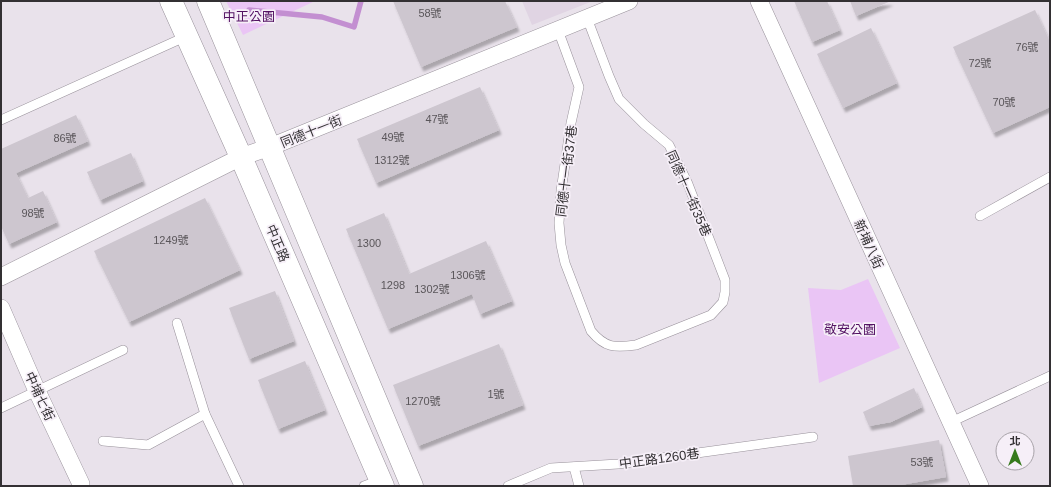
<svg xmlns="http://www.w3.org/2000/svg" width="1051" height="487" font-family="Arial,'Noto Sans TC',sans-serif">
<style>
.built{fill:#e0d4e3}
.green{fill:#eac5f5}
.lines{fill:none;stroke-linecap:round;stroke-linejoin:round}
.stream{stroke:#c38fd1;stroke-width:5.5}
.building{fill:#cdc6cf;filter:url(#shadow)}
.service-casing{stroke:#98919a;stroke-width:10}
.minor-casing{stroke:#98919a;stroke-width:18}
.tertiary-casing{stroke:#98919a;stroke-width:23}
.service{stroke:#fff;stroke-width:9}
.minor{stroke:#fff;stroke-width:17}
.tertiary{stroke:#fff;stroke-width:22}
.labels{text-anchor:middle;stroke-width:3.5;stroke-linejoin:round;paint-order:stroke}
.number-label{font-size:11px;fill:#5a565a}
.park-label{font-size:13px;fill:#531263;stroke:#f6eff8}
.street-label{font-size:13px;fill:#333033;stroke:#f6eff8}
</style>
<defs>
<filter id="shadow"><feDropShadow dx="2.5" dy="4.5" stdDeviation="1" flood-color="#0004"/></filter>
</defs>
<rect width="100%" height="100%" fill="#e9e2eb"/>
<path class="built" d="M 522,1 L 593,1 L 532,25 Z"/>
<g class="green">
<path d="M 226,1 L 315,1 L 243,35 Z"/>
<path d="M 868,279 L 900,348 L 819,383 L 808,288 L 841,290 Z"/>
</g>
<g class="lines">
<path class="stream" d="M 249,10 L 322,17 L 354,27 L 361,1"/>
</g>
<g class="building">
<path d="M 393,1 L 505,1 L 517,27 L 421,67 Z"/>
<path d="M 794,1 L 827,1 L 840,30 L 812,42 Z"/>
<path d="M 850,1 L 891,1 L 856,16 Z"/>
<path d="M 1035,10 L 1050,42 L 1050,107 L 993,133 L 953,47 Z"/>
<path d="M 871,28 L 897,83 L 843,108 L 817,54 Z"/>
<path d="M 480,87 L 499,130 L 376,183 L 357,139 Z"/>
<path d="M 76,115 L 88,141 L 16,173 L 28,198 L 43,191 L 57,222 L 9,244 L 1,226 L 1,149 Z"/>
<path d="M 131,153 L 143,181 L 100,200 L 87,172 Z"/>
<path d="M 205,198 L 240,270 L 129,322 L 94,251 Z"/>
<path d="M 384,213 L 409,274 L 486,241 L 512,301 L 480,314 L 472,294 L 388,329 L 346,229 Z"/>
<path d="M 275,291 L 294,341 L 249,359 L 229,308 Z"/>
<path d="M 499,344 L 523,405 L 418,446 L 393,385 Z"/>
<path d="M 305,361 L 325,410 L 278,429 L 258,380 Z"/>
<path d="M 914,388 L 922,407 L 891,422 L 869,426 L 863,412 Z"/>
<path d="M 939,440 L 946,477 L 895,486 L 853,486 L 848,456 Z"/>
</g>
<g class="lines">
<g class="service-casing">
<g id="service">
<path d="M 558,30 L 579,87 L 571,123 L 561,191 L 559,223 L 561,245 L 565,263 L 591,331 C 605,348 615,348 636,345 L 711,315 L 723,302 L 725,292 L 725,280 L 688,184 L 669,145 L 644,124 L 619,99 L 609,76 L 587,18"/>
<path d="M 1,120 L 187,36"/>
<path d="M 980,216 L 1050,177"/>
<path d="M 177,323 L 205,414 L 239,486"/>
<path d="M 1,408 L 123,350"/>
<path d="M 951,422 L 1050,376"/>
<path d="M 103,441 L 148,445 L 205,414"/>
<path d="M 574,467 L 579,486"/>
<path d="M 364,486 L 380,480"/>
<path d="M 508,486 L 551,468 L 618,464 L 813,437"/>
</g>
</g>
<g class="minor-casing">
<g id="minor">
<path d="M 759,1 L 980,486"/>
<path d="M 1,277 L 241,157 L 270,147 L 629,1"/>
<path d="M 1,308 L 37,391 L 81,484"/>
</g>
</g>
<g class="tertiary-casing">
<g id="tertiary">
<path d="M 171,1 L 241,157 L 383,486"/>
<path d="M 208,1 L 412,486"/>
</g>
</g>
<use href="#service" class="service"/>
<use href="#minor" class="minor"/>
<use href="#tertiary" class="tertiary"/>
</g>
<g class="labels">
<g class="number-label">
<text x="430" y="17">58號</text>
<text x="1027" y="51">76號</text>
<text x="980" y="67">72號</text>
<text x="1004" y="106">70號</text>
<text x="437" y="123">47號</text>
<text x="393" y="141">49號</text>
<text x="65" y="142">86號</text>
<text x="392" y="164">1312號</text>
<text x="33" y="217">98號</text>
<text x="171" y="244">1249號</text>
<text x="369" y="247">1300</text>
<text x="468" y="279">1306號</text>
<text x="393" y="289">1298</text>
<text x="432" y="293">1302號</text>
<text x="496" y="398">1號</text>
<text x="423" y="405">1270號</text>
<text x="922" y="466">53號</text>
</g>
<g class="park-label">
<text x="249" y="21">中正公園</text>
<text x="850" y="334">敬安公園</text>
</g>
<g class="street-label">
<text transform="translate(311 131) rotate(-22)" y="5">同德十一街</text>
<text transform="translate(566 171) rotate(-83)" y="5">同德十一街37巷</text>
<text transform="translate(689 193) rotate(66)" y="5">同德十一街35巷</text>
<text transform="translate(278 243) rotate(67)" y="5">中正路</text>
<text transform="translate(869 244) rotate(66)" y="5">新埔八街</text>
<text transform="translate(40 396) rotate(65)" y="5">中埔七街</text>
<text transform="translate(659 458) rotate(-8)" y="5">中正路1260巷</text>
</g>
</g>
<rect width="1051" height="487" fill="none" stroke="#333033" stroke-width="4"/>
<g transform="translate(1015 451)"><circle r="19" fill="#f6eff8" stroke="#a8a3a9"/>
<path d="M0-3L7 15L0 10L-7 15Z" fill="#367a1d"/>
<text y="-6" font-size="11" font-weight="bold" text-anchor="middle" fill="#333033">北</text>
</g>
</svg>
